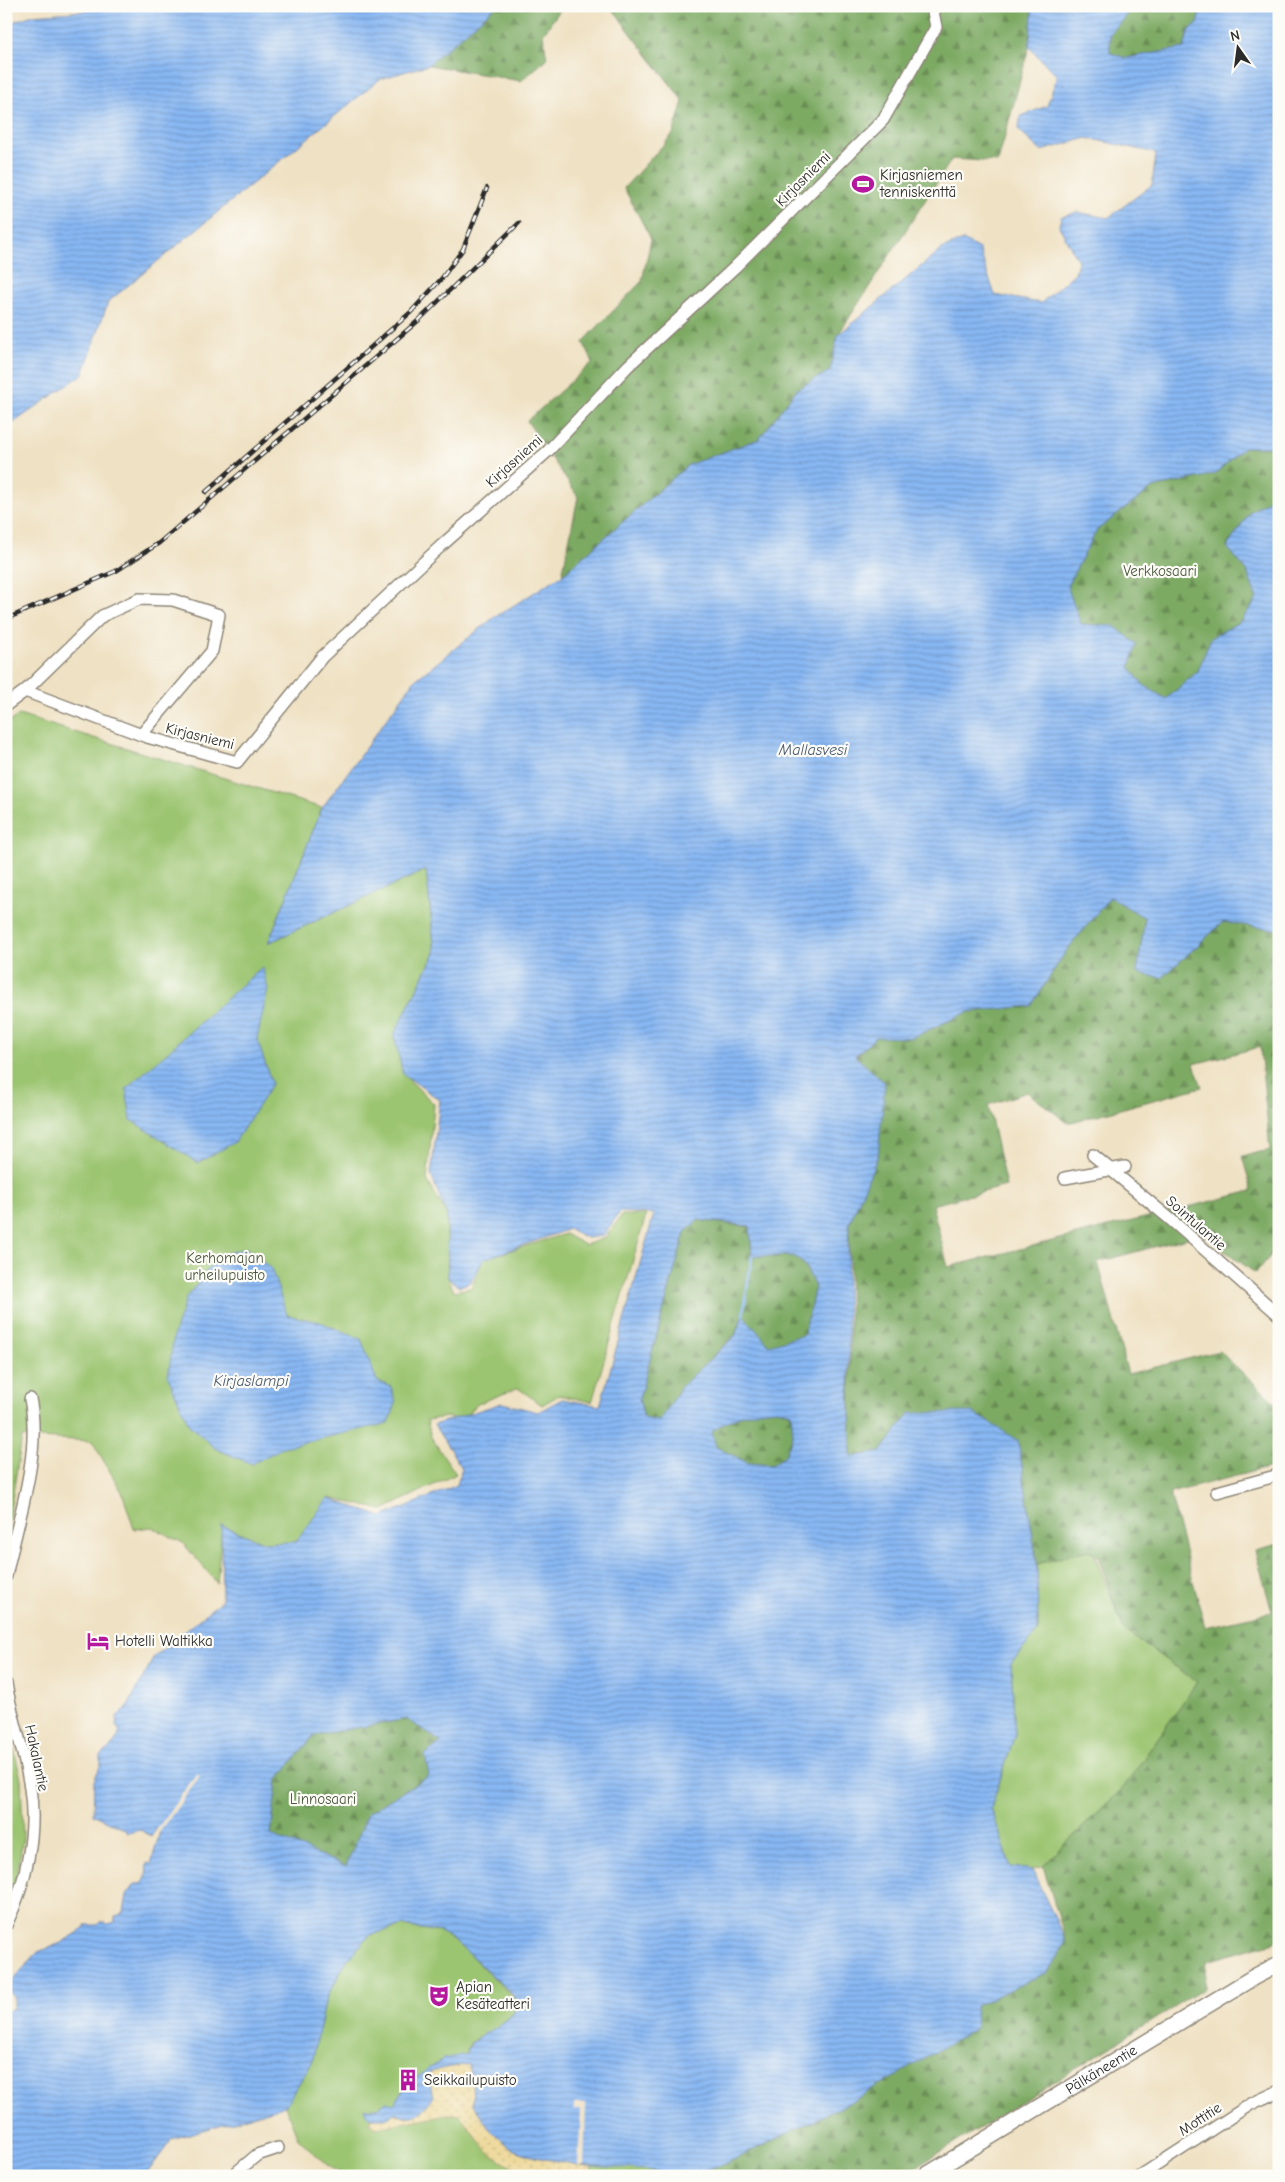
<svg xmlns="http://www.w3.org/2000/svg" width="1285" height="2182" font-family="'Comic Neue',sans-serif">
<style>
.green{fill:#9cc571;stroke:#64784e}
.forest{fill:url(#forest-firs);stroke:#546a47;fill-rule:evenodd}
.sand{fill:url(#sand-dots);stroke:#8c8264}
.water{fill:url(#water-rules);stroke:#5a718f;fill-rule:evenodd}
.pier{fill:#efe1c3}
.lines{fill:none;stroke-linecap:round;stroke-linejoin:round}
.stream{stroke:#88b7f3;stroke-width:2.5}
.minor-casing{stroke:#8d8677;stroke-width:14}
.secondary-casing{stroke:#8d8677;stroke-width:18}
.minor{stroke:#fff;stroke-width:11}
.secondary{stroke:#fff;stroke-width:15}
.rail-casing{stroke:#2b2b2b;stroke-width:4.5}
.rail{stroke:#fdfcf7;stroke-width:2.5;stroke-dasharray:8;stroke-linecap:butt}
.labels{text-anchor:middle;stroke-width:4.5;stroke-linejoin:round;paint-order:stroke}
.poi-label{font-size:15px;fill:#2b2b2b;stroke:#fdfcf7;text-anchor:start}
.street-label{font-size:15px;fill:#2b2b2b;stroke:#fdfcf7}
.park-label{font-size:15px;fill:#4d5940;stroke:#fdfcf7}
.water-label{font-size:16px;font-style:italic;fill:#4c5c71;stroke:#fdfcf7}
</style>
<defs>
<pattern id="forest-firs" width="22" height="20" patternUnits="userSpaceOnUse" patternTransform="scale(1.25)"><rect width="22" height="20" fill="#7daa63"/><path d="M5 1l3.5 6h-7zM16 11l3.5 6h-7z" fill="#678b52"/></pattern>
<pattern id="sand-dots" width="8" height="8" patternUnits="userSpaceOnUse" patternTransform="scale(1.25)"><rect width="8" height="8" fill="#eeda9e"/><path d="M2 2h.1M6 6h.1" fill="none" stroke="#cb8" stroke-width="1.8" stroke-linecap="round"/></pattern>
<pattern id="water-rules" width="6" height="5" patternUnits="userSpaceOnUse" patternTransform="scale(1.25)"><rect width="6" height="5" fill="#88b7f3"/><path d="M0 2.5h6" fill="none" stroke="#6f95c5"/></pattern>
</defs>
<rect width="100%" height="100%" fill="#fdfcf7"/>
<filter id="ink" filterUnits="userSpaceOnUse"><feTurbulence type="fractalNoise" baseFrequency=".02" numOctaves="2"/><feDisplacementMap in="SourceGraphic" scale="10" xChannelSelector="R" yChannelSelector="G"/><feConvolveMatrix kernelMatrix="1 2 1 2 8 2 1 2 1" color-interpolation-filters="sRGB"/></filter>
<filter id="wash" filterUnits="userSpaceOnUse"><feTurbulence type="fractalNoise" baseFrequency=".0096" numOctaves="4" result="noise"/><feDisplacementMap in="SourceGraphic" scale="20" xChannelSelector="R" yChannelSelector="G"/><feGaussianBlur stdDeviation="1.12" result="paint"/><feColorMatrix in="noise" values="0 0 0 0 0 0 0 0 0 0 0 0 0 0 0 0 0 1.4 0 .05"/><feComposite in="paint" operator="in"/></filter>
<g filter="url(#wash)">
<rect width="100%" height="100%" fill="#efe1c3"/>
<g class="green">
<path d="M 19,715 L 322,808 L 268,943 L 426,870 L 435,953 L 394,1035 L 403,1074 L 434,1104 L 427,1180 L 447,1215 L 448,1278 L 454,1291 L 471,1288 L 483,1259 L 565,1234 L 585,1245 L 605,1238 L 622,1215 L 646,1215 L 592,1402 L 559,1395 L 542,1405 L 518,1388 L 479,1403 L 461,1420 L 447,1417 L 427,1420 L 431,1437 L 456,1474 L 383,1510 L 329,1498 L 296,1542 L 265,1543 L 222,1525 L 217,1583 L 183,1543 L 152,1527 L 134,1529 L 122,1492 L 92,1441 L 22,1437 L 6,1537 L 6,724 Z"/>
<path d="M 1088,1550 L 1094,1553 L 1124,1630 L 1197,1682 L 1124,1787 L 1043,1866 L 1032,1870 L 1011,1867 L 991,1808 L 1015,1734 L 1011,1664 L 1038,1631 L 1037,1564 Z"/>
<path d="M 6,1716 L 21,1779 L 23,1839 L 15,1884 L 6,1888 Z"/>
<path d="M 403,1926 L 441,1932 L 462,1947 L 518,2002 L 517,2010 L 497,2027 L 471,2042 L 466,2050 L 469,2064 L 647,2170 L 676,2176 L 345,2176 L 326,2164 L 298,2138 L 285,2106 L 312,2062 L 326,1999 L 347,1960 L 370,1935 Z"/>
</g>
<g class="forest">
<path d="M 496,6 L 563,6 L 543,34 L 547,59 L 521,81 L 428,65 Z"/>
<path d="M 610,6 L 1033,6 L 1029,47 L 998,162 L 952,159 L 838,335 L 830,371 L 797,389 L 759,439 L 688,465 L 562,575 L 578,497 L 527,421 L 593,362 L 583,342 L 642,281 L 651,239 L 624,188 L 673,134 L 683,101 Z"/>
<path d="M 1134,6 L 1200,6 L 1198,25 L 1189,30 L 1184,48 L 1126,58 L 1109,53 L 1110,34 Z"/>
<path d="M 1244,447 L 1279,447 L 1279,494 L 1250,512 L 1227,547 L 1247,571 L 1257,598 L 1241,621 L 1211,638 L 1198,671 L 1165,700 L 1142,684 L 1130,667 L 1114,626 L 1081,624 L 1067,586 L 1097,530 L 1152,488 L 1215,474 Z"/>
<path d="M 1110,897 L 1145,918 L 1137,973 L 1162,978 L 1223,922 L 1279,930 L 1279,1247 L 1255,1273 L 1202,1234 L 1098,1262 L 1128,1374 L 1219,1351 L 1279,1406 L 1279,1465 L 1170,1493 L 1205,1627 L 1272,1612 L 1255,1550 L 1279,1544 L 1279,1941 L 1207,1961 L 1205,1988 L 902,2176 L 685,2176 L 725,2164 L 853,2101 L 975,2006 L 1048,1972 L 1066,1941 L 1043,1866 L 1124,1787 L 1197,1682 L 1124,1630 L 1098,1556 L 1088,1550 L 1037,1564 L 1018,1440 L 910,1413 L 881,1452 L 851,1457 L 849,1224 L 878,1156 L 855,1057 L 876,1037 L 911,1038 L 968,1012 L 1031,1006 L 1066,951 ZM 1260,1047 L 1270,1150 L 1242,1156 L 1252,1191 L 948,1267 L 932,1205 L 1006,1186 L 988,1105 L 1027,1092 L 1068,1123 L 1202,1087 L 1194,1064 Z"/>
<path d="M 698,1220 L 750,1227 L 752,1256 L 794,1256 L 805,1265 L 815,1287 L 804,1335 L 769,1346 L 743,1315 L 735,1335 L 681,1387 L 660,1421 L 644,1418 L 639,1399 L 685,1232 Z"/>
<path d="M 778,1409 L 791,1414 L 793,1435 L 785,1456 L 771,1465 L 748,1463 L 716,1447 L 712,1431 C 734,1415 751,1411 778,1409 Z"/>
<path d="M 407,1719 L 441,1742 L 429,1776 L 368,1813 L 346,1866 L 271,1836 L 277,1780 L 314,1735 Z"/>
</g>
<path class="sand" d="M 469,2064 L 472,2078 L 473,2104 L 514,2150 L 535,2157 L 592,2166 L 591,2176 C 556,2176 517,2177 489,2152 C 479,2143 469,2126 460,2115 L 448,2114 L 376,2128 L 370,2123 L 372,2118 L 388,2118 L 394,2113 L 407,2117 L 433,2096 L 428,2075 L 434,2070 Z"/>
<g class="water">
<path d="M 150,6 L 496,6 L 428,65 L 380,79 L 108,302 L 83,374 L 6,428 L 6,24 L 33,15 Z"/>
<path d="M 1033,6 L 1134,6 L 1110,34 L 1110,53 L 1126,58 L 1184,48 L 1189,30 L 1198,24 L 1200,6 L 1279,6 L 1279,447 L 1244,447 L 1215,474 L 1152,488 L 1097,530 L 1067,586 L 1081,624 L 1114,626 L 1137,644 L 1130,667 L 1142,684 L 1166,699 L 1198,671 L 1211,638 L 1241,621 L 1257,599 L 1247,571 L 1227,547 L 1250,512 L 1279,494 L 1279,930 L 1223,922 L 1162,978 L 1137,973 L 1145,918 L 1110,897 L 1066,951 L 1031,1006 L 968,1012 L 911,1038 L 876,1037 L 855,1056 L 885,1083 L 878,1156 L 849,1224 L 847,1283 L 851,1457 L 881,1452 L 910,1413 L 972,1412 L 1018,1440 L 1037,1564 L 1038,1631 L 1011,1664 L 1015,1734 L 991,1808 L 1011,1867 L 1032,1870 L 1066,1941 L 1048,1972 L 975,2006 L 976,2028 L 853,2101 L 725,2164 L 685,2176 L 647,2170 L 578,2165 L 535,2157 L 514,2150 L 492,2132 L 473,2104 L 472,2078 L 469,2064 L 434,2070 L 428,2075 L 433,2096 C 427,2106 419,2119 405,2116 C 401,2115 399,2113 394,2113 L 388,2118 L 372,2118 L 366,2113 L 364,2108 L 377,2108 L 387,2102 L 394,2104 L 409,2082 L 425,2072 L 429,2067 L 439,2063 L 443,2059 L 467,2054 L 466,2050 C 470,2047 470,2043 474,2041 C 488,2029 515,2022 518,2002 L 515,1997 L 462,1947 L 441,1932 L 403,1926 L 370,1935 L 347,1960 L 326,1999 L 312,2062 L 285,2106 L 172,2139 L 145,2176 L 6,2176 L 6,2013 L 14,2007 L 14,1998 L 7,1988 L 9,1984 L 38,1952 L 61,1943 L 84,1929 L 86,1925 L 97,1925 L 100,1922 L 108,1924 L 115,1922 L 115,1917 L 124,1912 L 127,1895 L 134,1884 L 142,1884 L 146,1878 L 147,1863 L 151,1864 L 160,1831 L 157,1828 L 152,1836 L 140,1830 L 128,1833 L 124,1829 L 93,1814 L 94,1781 L 101,1764 L 101,1756 C 109,1748 116,1745 120,1731 L 116,1726 L 117,1716 L 125,1711 L 154,1657 L 222,1600 L 221,1525 L 265,1543 L 296,1542 L 328,1498 L 382,1517 L 457,1485 L 462,1468 L 434,1425 L 502,1403 L 538,1412 L 562,1399 L 600,1406 L 654,1214 L 620,1212 L 603,1236 L 587,1238 L 569,1229 L 484,1259 L 470,1282 L 459,1287 L 448,1278 L 447,1215 L 431,1175 L 440,1100 L 403,1074 L 394,1035 L 435,953 L 426,870 L 268,943 L 322,808 L 414,681 L 492,619 L 562,575 L 688,465 L 759,439 L 797,389 L 830,371 L 838,335 L 942,249 L 963,240 L 979,249 L 995,295 L 1041,303 L 1075,273 L 1078,261 L 1059,226 L 1061,217 L 1077,212 L 1108,218 L 1152,185 L 1156,153 L 1087,138 L 1041,151 L 1018,130 L 1021,116 L 1047,106 L 1057,76 L 1029,47 ZM 698,1220 L 750,1226 L 752,1256 L 794,1256 L 805,1265 L 815,1287 L 804,1335 L 769,1345 L 743,1315 L 735,1336 L 681,1387 L 660,1421 L 644,1418 L 639,1399 L 685,1232 ZM 778,1409 L 791,1413 L 793,1435 L 785,1456 L 772,1465 L 748,1463 L 716,1447 L 712,1431 C 734,1415 751,1411 778,1409 ZM 407,1719 L 441,1742 L 425,1755 L 429,1776 L 368,1813 L 346,1866 L 271,1835 L 277,1780 L 314,1735 Z"/>
<path d="M 262,967 L 268,989 L 257,1039 L 272,1084 L 235,1142 L 198,1163 L 131,1120 L 126,1089 Z"/>
<path d="M 246,1248 L 271,1268 L 287,1315 L 320,1322 L 361,1339 L 377,1381 L 391,1387 L 396,1403 L 389,1423 L 284,1447 L 252,1464 L 216,1449 L 189,1425 L 168,1377 L 174,1334 L 186,1298 L 219,1255 Z"/>
</g>
<g class="pier">
<path d="M 197,1773 L 200,1776 L 156,1837 L 157,1833 L 155,1836 L 152,1836 Z"/>
<path d="M 574,2103 L 586,2103 L 584,2165 L 578,2165 L 581,2110 L 574,2110 Z"/>
</g>
<g class="lines">
<path class="stream" d="M 743,1315 L 752,1256"/>
</g>
</g>
<g filter="url(#ink)">
<g class="lines">
<g class="minor-casing">
<g id="minor">
<path d="M 25,691 L 147,737 L 237,762 L 322,657 L 441,546 L 548,451 L 628,366 L 735,267 L 883,120 L 936,27 L 932,6"/>
<path d="M 6,705 L 25,691 L 102,616 L 139,599 L 173,600 L 219,615 L 212,651 L 141,735"/>
<path d="M 1093,1155 L 1170,1219 L 1279,1315"/>
<path d="M 1065,1178 L 1125,1167"/>
<path d="M 1217,1492 L 1279,1475"/>
<path d="M 6,1576 C 17,1522 42,1454 30,1399"/>
<path d="M 6,1684 C 12,1719 25,1753 30,1788 C 37,1833 26,1884 6,1925"/>
<path d="M 232,2176 L 257,2155 L 278,2148"/>
<path d="M 1140,2176 L 1251,2104 L 1279,2091"/>
</g>
</g>
<g class="secondary-casing">
<g id="secondary">
<path id="s1" d="M 925,2176 L 1254,1977 L 1279,1964"/>
</g>
</g>
<use href="#minor" class="minor"/>
<use href="#secondary" class="secondary"/>
<g class="rail-casing">
<g id="rail">
<path d="M 206,492 L 411,312 L 442,278 L 463,249 L 487,188"/>
<path d="M 6,619 L 116,571 L 159,543 L 419,320 L 519,223"/>
</g>
</g>
<use href="#rail" class="rail"/>
</g>
</g>
<defs>
<g id="stadium-bare" transform="scale(1.725)"><path d="M0-5a6.5 5 0 1 0 0 10a6.5 5 0 1 0 0-10ZM-3.5-1.8h7v3.6h-7Z" fill="#b5179e" stroke="#fdfcf7" stroke-width="2.5" paint-order="stroke"/></g>
<g id="hotel-bare" transform="scale(1.725)"><path d="M-6-4.5h1.5V1H6V5H4.5V3h-9V5H-6ZM-4 0a1.8 1.8 0 1 1 3.6 0ZM.5 0V-2.5h3Q6-2.5 6 0Z" fill="#b5179e" stroke="#fdfcf7" stroke-width="2.5" paint-order="stroke"/></g>
<g id="theatre-bare" transform="scale(1.725)"><path d="M-5-5.5Q0-4 5-5.5V0Q5 5 0 6Q-5 5-5 0ZM-3.3-2.5H-1v1.5H-3.3ZM1-2.5H3.3v1.5H1ZM-2.8 1Q0 5.5 2.8 1Z" fill="#b5179e" stroke="#fdfcf7" stroke-width="2.5" paint-order="stroke"/></g>
<g id="building-bare" transform="scale(1.725)"><path d="M-4-6H4V6H1V3H-1V6H-4ZM-2.5-4.3h1.7v1.8h-1.7ZM.8-4.3h1.7v1.8H.8ZM-2.5-1h1.7V.8h-1.7ZM.8-1h1.7V.8H.8Z" fill="#b5179e" stroke="#fdfcf7" stroke-width="2.5" paint-order="stroke"/></g>
</defs>
<g fill-rule="evenodd">
<use href="#stadium-bare" x="863" y="184"/>
<use href="#hotel-bare" x="98" y="1641"/>
<use href="#theatre-bare" x="439" y="1996"/>
<use href="#building-bare" x="408" y="2080"/>
</g>
<g class="labels">
<g class="poi-label">
<text x="880" y="180">Kirjasniemen<tspan x="880" dy="17">tenniskenttä</tspan></text>
<text x="115" y="1646">Hotelli Waltikka</text>
<text x="456" y="1992">Apian<tspan x="456" dy="17">Kesäteatteri</tspan></text>
<text x="424" y="2085">Seikkailupuisto</text>
</g>
<g class="street-label">
<text transform="translate(803 179) rotate(-45)" y="5">Kirjasniemi</text>
<text transform="translate(514 461) rotate(-42)" y="5">Kirjasniemi</text>
<text transform="translate(200 736) rotate(14)" y="5">Kirjasniemi</text>
<text transform="translate(1196 1223) rotate(41)" y="5">Sointulantie</text>
<text transform="translate(37 1758) rotate(78)" y="5">Hakalantie</text>
<text dy="5" stroke="none"><textPath href="#s1" startOffset="206">Pälkäneentie</textPath></text>
<text transform="translate(1200 2119) rotate(-33)" y="5">Mottitie</text>
</g>
<g class="park-label">
<text x="1160" y="576">Verkkosaari</text>
<text x="225" y="1263">Kerhomajan<tspan x="225" dy="17">urheilupuisto</tspan></text>
<text x="323" y="1804">Linnosaari</text>
</g>
<g class="water-label">
<text x="813" y="755">Mallasvesi</text>
<text x="251" y="1386">Kirjaslampi</text>
</g>
</g>
<rect width="1285" height="2182" fill="none" stroke="#fdfcf7" stroke-width="25"/>
<g transform="translate(1238 48) rotate(346)" stroke="#fdfcf7" stroke-width="4" paint-order="stroke">
<path d="M0-4L9 19L0 12L-9 19Z" fill="#2b2b2b"/>
<text y="-8" font-size="14" font-weight="bold" text-anchor="middle" fill="#2b2b2b">N</text>
</g>
</svg>
